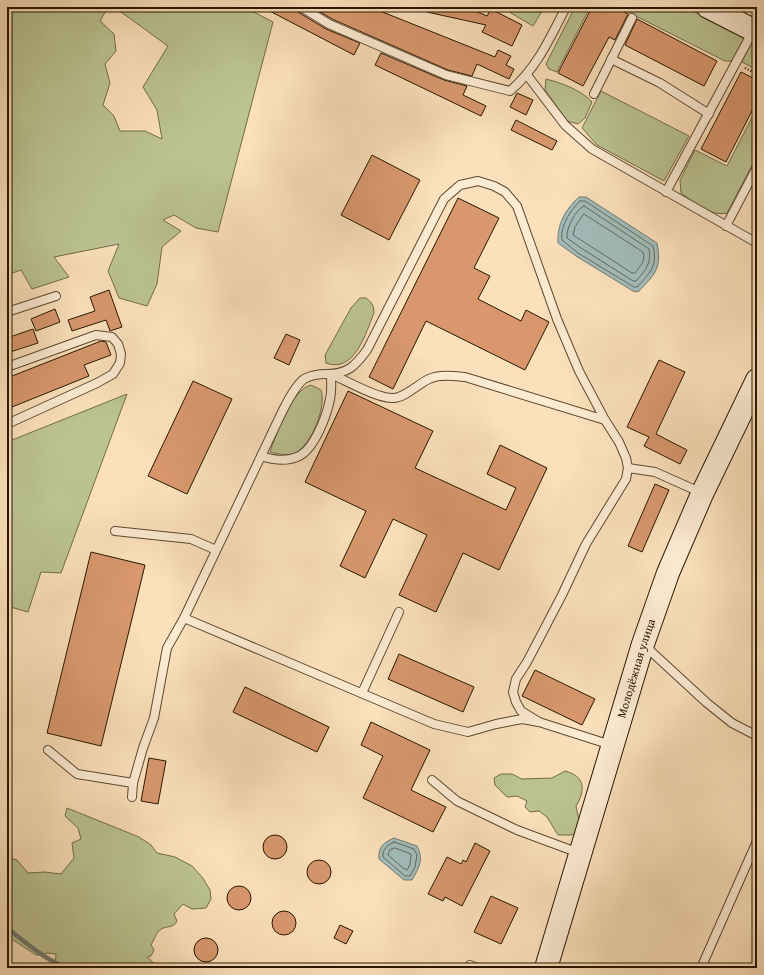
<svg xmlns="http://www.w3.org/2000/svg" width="764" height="975" font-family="'Gentium Book Plus',serif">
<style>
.green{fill:#bbc393;stroke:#716c4a}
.water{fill:#a1bbb9;stroke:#70796f}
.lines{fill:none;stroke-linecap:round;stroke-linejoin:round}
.shore{stroke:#64685c;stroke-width:1}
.stream{stroke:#70796f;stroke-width:4.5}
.building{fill:#d8976d;stroke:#271600}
.lane-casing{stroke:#5c482f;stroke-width:10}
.secondary-casing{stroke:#271600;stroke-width:24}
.path{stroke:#271600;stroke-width:2.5;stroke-dasharray:1 2;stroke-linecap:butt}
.lane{stroke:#fcebd3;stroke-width:8}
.secondary{stroke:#fcebd3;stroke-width:22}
.labels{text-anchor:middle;stroke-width:4;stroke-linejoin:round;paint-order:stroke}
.street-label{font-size:12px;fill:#271600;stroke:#fcebd3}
</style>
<rect width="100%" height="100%" fill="#fbe0bb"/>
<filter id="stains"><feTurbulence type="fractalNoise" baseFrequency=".005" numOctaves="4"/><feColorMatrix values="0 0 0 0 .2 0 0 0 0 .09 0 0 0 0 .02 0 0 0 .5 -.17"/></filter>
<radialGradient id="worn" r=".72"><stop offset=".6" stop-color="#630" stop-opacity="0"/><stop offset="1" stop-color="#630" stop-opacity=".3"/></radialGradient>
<g class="green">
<path d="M 12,7 L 108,7 L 100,21 L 114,34 L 116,51 L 105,64 L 110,83 L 103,105 L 114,116 L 120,131 L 145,131 L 162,139 L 157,110 L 143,87 L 168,46 L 114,7 L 244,7 L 273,22 L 218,232 L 196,228 L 174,215 L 163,220 L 181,231 L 162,247 L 157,284 L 147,306 L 119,298 L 108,271 L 119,244 L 54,257 L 69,277 L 32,289 L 21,270 L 7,275 L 7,29 L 11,17 Z"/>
<path d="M 501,7 L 543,7 L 544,8 L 533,26 Z"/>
<path d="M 575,7 L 590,7 L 557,72 L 549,69 L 546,64 Z"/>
<path d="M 618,7 L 685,7 L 757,44 L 757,70 L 740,61 L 725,61 Z"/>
<path d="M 546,79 C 562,83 581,90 592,102 L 585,118 L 578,124 L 567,121 L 545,90 Z"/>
<path d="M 601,91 L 689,136 L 664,181 L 597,145 L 582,128 Z"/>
<path d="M 757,108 L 757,156 L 727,213 C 711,217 694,202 681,193 L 680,180 L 695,150 L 727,166 Z"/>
<path d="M 360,298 L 366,298 C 371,302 374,305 374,313 C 366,332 355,374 326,363 L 325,355 L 351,308 Z"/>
<path d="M 311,385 L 321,390 C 327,406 311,446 295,453 C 287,456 277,454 270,452 C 276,435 292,389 311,385 Z"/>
<path d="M 127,394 L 61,573 L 41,572 L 28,612 L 7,606 L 7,583 L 10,568 L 7,564 L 7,534 L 10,521 L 7,519 L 7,442 Z"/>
<path d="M 565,771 C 585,776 586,790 576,806 L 579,820 L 577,833 L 571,835 L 558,835 L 547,817 L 539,811 L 530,812 L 525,807 L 527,801 L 517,796 L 507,797 L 495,785 L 494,778 L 501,774 L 512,774 L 522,779 L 552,778 Z"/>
<path d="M 67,808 L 139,837 L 151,845 L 157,853 L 175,857 L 192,866 L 202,877 L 210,890 L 211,899 L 206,908 L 192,909 L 183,904 L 174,914 L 177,921 C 173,929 166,925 160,930 C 156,933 154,940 151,945 L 154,950 L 151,956 L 147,957 L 159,968 L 55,968 L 56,954 L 47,953 L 40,955 L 36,955 L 7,936 L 7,857 L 17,860 L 28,873 L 44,872 L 61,874 L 74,858 L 72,843 L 81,839 L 78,828 L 65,816 Z"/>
</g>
<g class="water">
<path d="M 579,197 L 586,197 L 657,243 C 662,269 655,274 638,292 L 633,291 L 576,256 L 558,243 C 557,224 565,210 579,197 Z"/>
<path d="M 394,838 L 417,846 C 424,859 419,868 412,880 L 404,880 L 379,859 C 378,847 383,843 394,838 Z"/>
</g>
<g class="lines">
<g class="shore">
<path d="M 580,201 L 585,201 L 653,246 C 658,266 650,273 637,287 L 634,287 L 578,253 L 562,240 C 560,226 570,211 580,201 Z"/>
<path d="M 584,206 L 649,249 C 652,263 645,271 636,281 L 633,281 L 581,248 L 567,238 C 566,229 575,210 584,206 Z"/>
<path d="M 584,214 L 643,252 C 646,261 640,266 635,273 L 632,273 L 573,235 L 575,227 Z"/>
<path d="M 394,842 L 414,849 L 417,855 L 415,867 L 410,876 L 405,876 L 383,857 C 382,849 388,845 394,842 Z"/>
<path d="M 395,848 L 411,854 L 410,865 L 407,870 L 403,868 L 388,855 L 390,850 Z"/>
</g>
<path class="stream" d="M 7,928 C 26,943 44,959 67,968"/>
</g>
<g class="building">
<path d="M 262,7 L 296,7 L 298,12 L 326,29 L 360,43 L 354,55 Z"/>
<path d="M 312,7 L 370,7 L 495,57 L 498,50 L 511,56 L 506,65 L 514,69 L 509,79 L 477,64 L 472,76 L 448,70 L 332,19 Z"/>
<path d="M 428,7 L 466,7 L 487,16 L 491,9 L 522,25 L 512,46 L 482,32 L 486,25 L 427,12 Z"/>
<path d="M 592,7 L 615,7 L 628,14 L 615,40 L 609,37 L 583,86 L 558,73 Z"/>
<path d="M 637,19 L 717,61 L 704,86 L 625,45 Z"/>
<path d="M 381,53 L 444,80 L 467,86 L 463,95 L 486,106 L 481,116 L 375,65 Z"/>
<path d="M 741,72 L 757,80 L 757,101 L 726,162 L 701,149 Z"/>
<path d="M 517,93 L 533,100 L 526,115 L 510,107 Z"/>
<path d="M 516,120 L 557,141 L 552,150 L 511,130 Z"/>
<path d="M 372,155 L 420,180 L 389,240 L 341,215 Z"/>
<path d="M 458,198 L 499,218 L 474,268 L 490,276 L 478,299 L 521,321 L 526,310 L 549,322 L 525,370 L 426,321 L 393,389 L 369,377 Z"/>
<path d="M 109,290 L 122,327 L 110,331 L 106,320 L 72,331 L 68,320 L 95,311 L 90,297 Z"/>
<path d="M 55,309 L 60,322 L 36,331 L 31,319 Z"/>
<path d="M 33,329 L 38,343 L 7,353 L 7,338 Z"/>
<path d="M 286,334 L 300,340 L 289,365 L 274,358 Z"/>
<path d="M 101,341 L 106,342 L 111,355 L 84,365 L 89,376 L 7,409 L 7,378 Z"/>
<path d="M 659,360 L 685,372 L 656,434 L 687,450 L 680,464 L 644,446 L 649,437 L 627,427 Z"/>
<path d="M 193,381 L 232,399 L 187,494 L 148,476 Z"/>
<path d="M 348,391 L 433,431 L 415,468 L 506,510 L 516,488 L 487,474 L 500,445 L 547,468 L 499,570 L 463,553 L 436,612 L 399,595 L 427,535 L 393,519 L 365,578 L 340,566 L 366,511 L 305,482 Z"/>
<path d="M 655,484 L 669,490 L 642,552 L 628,546 Z"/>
<path d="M 91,552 L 145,565 L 101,746 L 47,733 Z"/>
<path d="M 399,654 L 474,687 L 463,712 L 388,679 Z"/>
<path d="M 535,670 L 595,699 L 582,725 L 522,696 Z"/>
<path d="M 245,687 L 329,727 L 317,752 L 233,712 Z"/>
<path d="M 371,722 L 430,750 L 411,790 L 446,807 L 433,832 L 363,798 L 383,756 L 361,745 Z"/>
<path d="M 149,758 L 166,761 L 158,804 L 141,801 Z"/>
<circle cx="275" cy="847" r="12"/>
<path d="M 475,843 L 490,851 L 462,906 L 445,897 L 443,901 L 428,894 L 447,857 L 461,864 L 463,860 L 466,862 Z"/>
<circle cx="319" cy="872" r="12"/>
<circle cx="239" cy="898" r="12"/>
<path d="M 491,896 L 518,908 L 501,944 L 474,932 Z"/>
<circle cx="284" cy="923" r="12"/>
<path d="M 340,925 L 353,931 L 346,944 L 334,938 Z"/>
<circle cx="206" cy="950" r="12"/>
</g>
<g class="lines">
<g class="lane-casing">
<g id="lane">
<path d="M 301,7 L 329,24 L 446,75 L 510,91 C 537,68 550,38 566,7"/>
<path d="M 611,59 L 660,83 L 709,114"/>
<path d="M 527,75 L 565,125 L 592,149 L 757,243"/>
<path d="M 594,94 L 632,18"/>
<path d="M 666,192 L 753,31"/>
<path d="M 726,226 L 757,167"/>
<path d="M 7,312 L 56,296"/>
<path d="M 7,367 L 96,335 L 112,337 L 118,344 L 121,354 L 120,363 L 113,374 L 97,383 L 7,424"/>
<path d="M 261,456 C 273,460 285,462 297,457 C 314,451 327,415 330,399 C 332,391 331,382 331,374 C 347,381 378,399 394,398 C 406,397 418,384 429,379 C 440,374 454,376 465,377 L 605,420"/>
<path d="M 628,468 L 655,472 L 702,493"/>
<path d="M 115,531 L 191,539 L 216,550"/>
<path d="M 184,618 L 434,724 L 468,732 L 496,724 L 522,719 L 539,722 L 611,745"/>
<path d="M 644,645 L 707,703 L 732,723 L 757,736"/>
<path d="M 362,693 L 399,612"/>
<path d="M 48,750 L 77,774 L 133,783"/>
<path d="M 432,780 L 457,801 L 517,830 L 579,853"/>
<path d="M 132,797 L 133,783 L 143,748 L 154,718 L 167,648 L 184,618 L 283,410 C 287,402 297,384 304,379 C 311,375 318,374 327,374 C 348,374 355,366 367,350 L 444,199 L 460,185 L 478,181 L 494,186 L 505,192 L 517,206 L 557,319 L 579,371 L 605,420 L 619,442 L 626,458 L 628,468 L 626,479 L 586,544 L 562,595 L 527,662 L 516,679 L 513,692 L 516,702 L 521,711 L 539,722"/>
<path d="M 470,965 L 477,968"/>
<path d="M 701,968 L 757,841"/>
</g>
</g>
<g class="secondary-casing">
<g id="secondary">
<path d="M 708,7 L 757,32"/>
<path id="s1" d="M 546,968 L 643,644 L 668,573 L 702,494 L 757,380"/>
</g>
</g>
<path class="path" d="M 745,68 L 757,74"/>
<use href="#lane" class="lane"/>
<use href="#secondary" class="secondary"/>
</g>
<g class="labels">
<g class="street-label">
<text dy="4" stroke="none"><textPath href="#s1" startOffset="313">Молодёжная улица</textPath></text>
</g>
</g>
<rect width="764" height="975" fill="none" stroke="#fbe0bb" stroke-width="24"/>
<rect x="8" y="8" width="748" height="959" fill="none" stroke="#271600" stroke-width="2"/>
<rect x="12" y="12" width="740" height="951" fill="none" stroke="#271600"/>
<rect width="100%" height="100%" filter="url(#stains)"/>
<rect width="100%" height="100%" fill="url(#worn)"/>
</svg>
